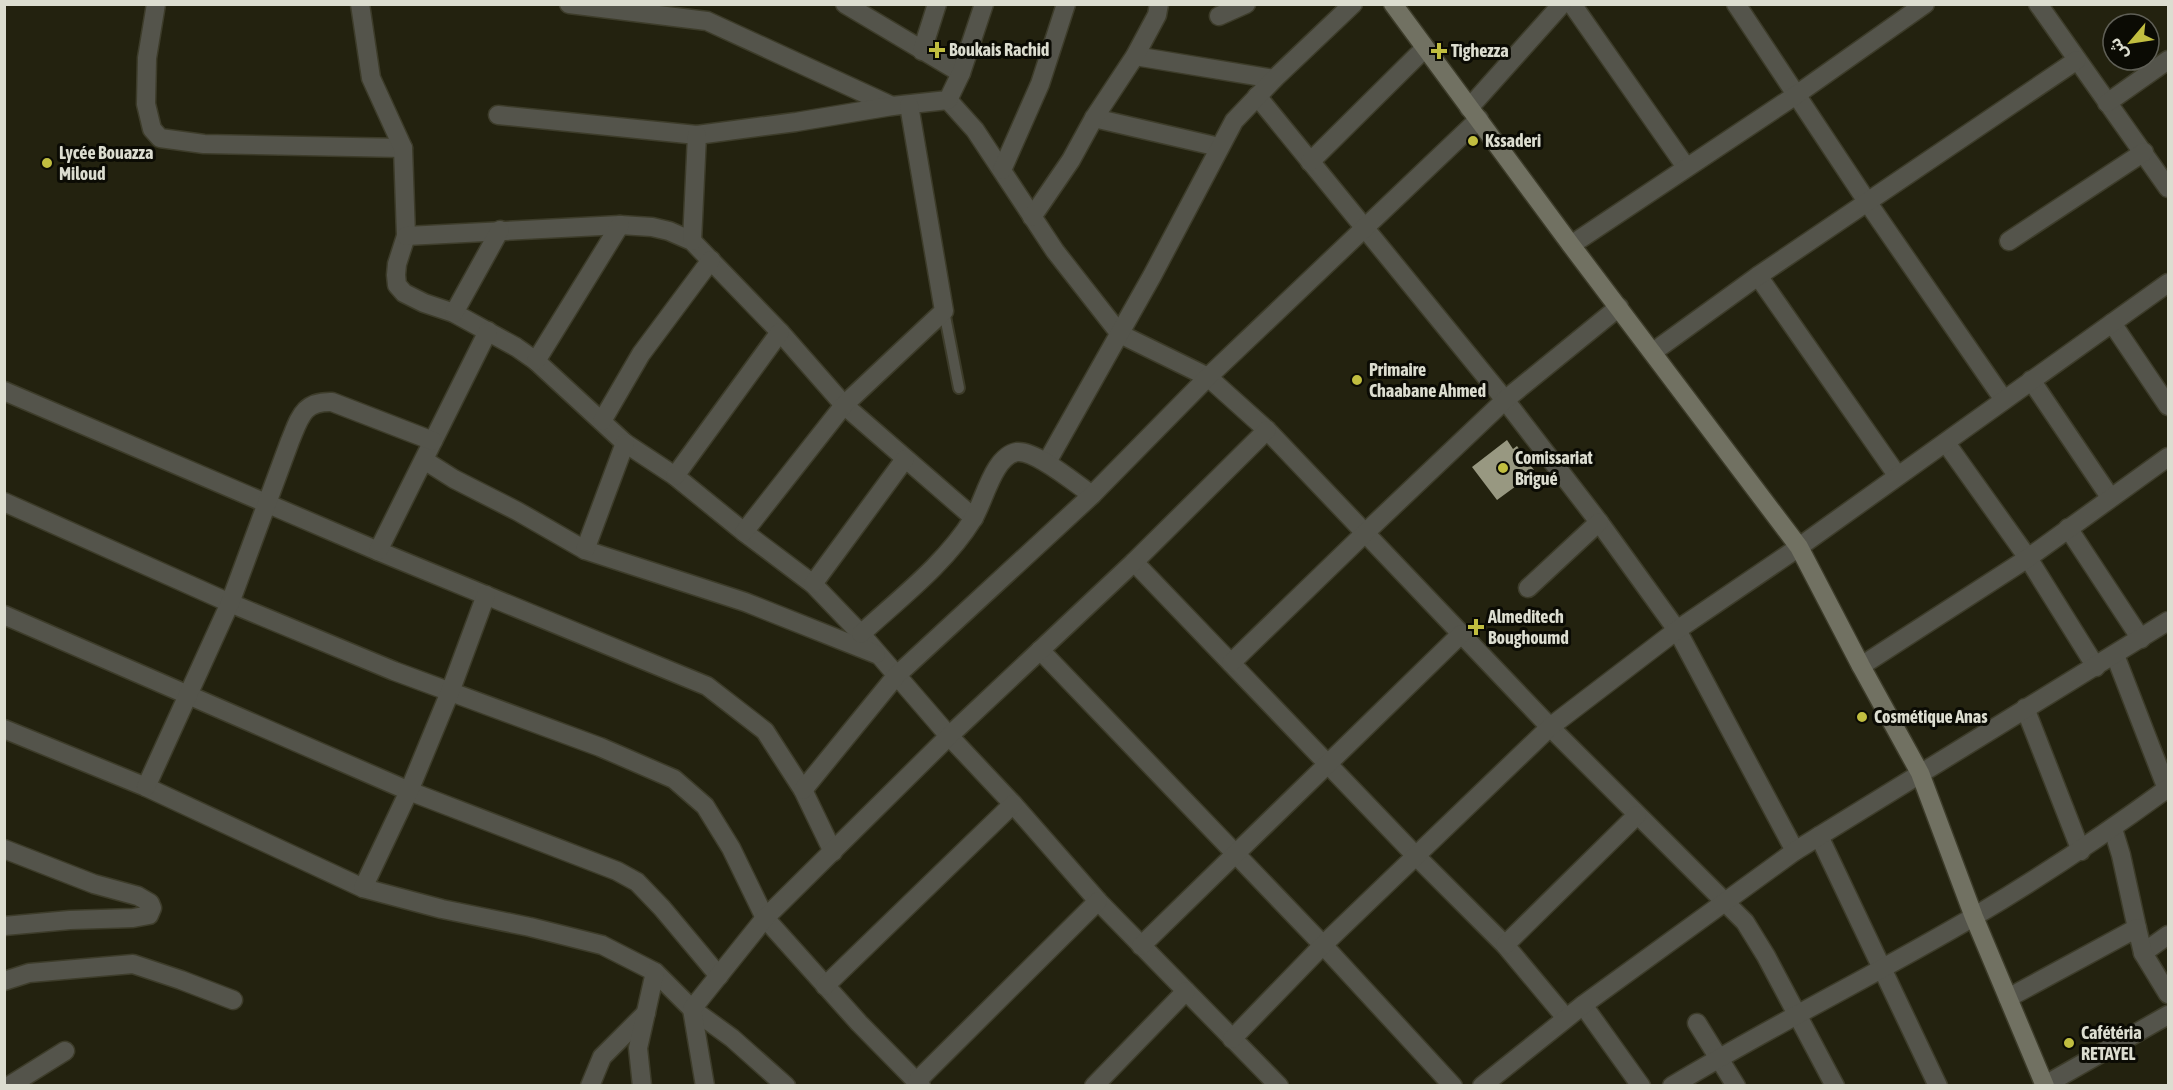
<svg xmlns="http://www.w3.org/2000/svg" width="2173" height="1090" font-family="'Asap Condensed','Noto Sans Arabic',sans-serif">
<style>
.building{fill:#989881}
.lines{fill:none;stroke-linecap:round;stroke-linejoin:round}
.lane-casing{stroke:#3d3c2a;stroke-width:14}
.street-casing{stroke:#3d3c2a;stroke-width:21}
.secondary-casing{stroke:#3d3c2a;stroke-width:21}
.lane{stroke:#54544b;stroke-width:10}
.street{stroke:#54544b;stroke-width:18}
.secondary{stroke:#717162;stroke-width:18}
.poi-dot{fill:#c1be40;stroke:#0b0b04;stroke-width:2}
.labels{text-anchor:middle;stroke-width:6;stroke-linejoin:round;paint-order:stroke}
.poi-label{font-size:18px;font-weight:bold;fill:#dcddd0;stroke:#0b0b04;text-anchor:start}
</style>
<rect width="100%" height="100%" fill="#23220f"/>
<path class="building" d="M 1507,440 L 1513,449 L 1517,446 L 1534,470 L 1526,476 L 1527,478 L 1497,500 L 1472,467 Z"/>
<g class="lines">
<g class="lane-casing">
<path id="lane" d="M 944,311 L 959,388"/>
</g>
<g class="street-casing">
<g id="street">
<path d="M 156,4 L 147,58 L 146,104 L 152,129 L 160,138 L 204,144 L 403,148"/>
<path d="M 360,4 L 371,78 L 403,148 L 406,236 L 397,264 L 396,275 L 397,285 L 404,293 L 424,303 L 454,313 L 516,347 L 536,361 L 625,443 L 675,476 L 744,532 L 813,584 L 861,634 L 949,736 L 1013,804 L 1098,901 L 1279,1086"/>
<path d="M 569,4 L 707,21 L 892,106"/>
<path d="M 845,4 L 961,73"/>
<path d="M 1572,4 L 1686,167"/>
<path d="M 1736,4 L 1868,203 L 2004,400"/>
<path d="M 2038,4 L 2168,188"/>
<path d="M 1219,16 L 1246,4"/>
<path d="M 922,51 L 937,4"/>
<path d="M 1135,56 L 1274,79"/>
<path d="M 1257,96 L 1505,400 L 1599,522 L 1677,630 L 1795,851"/>
<path d="M 948,100 L 975,130 L 1055,251 L 1120,334 L 1208,377 L 1267,430 L 1550,727 L 1745,922 L 1766,956 L 1835,1086"/>
<path d="M 2107,103 L 2168,60"/>
<path d="M 1469,108 L 1562,4"/>
<path d="M 498,115 L 697,135 L 796,122 L 892,106 L 948,100 L 961,73 L 984,4"/>
<path d="M 1094,118 L 1219,147"/>
<path d="M 1310,162 L 1425,48"/>
<path d="M 1002,170 L 1040,84 L 1066,4"/>
<path d="M 1032,217 L 1071,160 L 1094,118 L 1135,56 L 1157,15 L 1159,4"/>
<path d="M 406,236 L 620,225 L 652,227 L 669,231 L 692,241 L 780,332 L 844,405 L 974,518"/>
<path d="M 692,241 L 697,135"/>
<path d="M 2009,241 L 2144,152"/>
<path d="M 1571,245 L 1796,95 L 1925,4"/>
<path d="M 1758,276 L 1897,475"/>
<path d="M 454,313 L 500,230"/>
<path d="M 2112,323 L 2168,406"/>
<path d="M 1653,352 L 1758,276 L 2077,60"/>
<path d="M 536,361 L 620,225"/>
<path d="M 2031,380 L 2110,497"/>
<path d="M 4,391 L 378,551 L 707,686 L 765,731 L 803,790 L 833,852"/>
<path d="M 602,421 L 641,354 L 711,260"/>
<path d="M 1946,443 L 2028,558 L 2096,667"/>
<path d="M 424,460 L 454,479 L 517,511 L 585,550 L 745,602 L 876,654"/>
<path d="M 1047,462 L 1152,276 L 1234,121 L 1274,79 L 1353,4"/>
<path d="M 675,476 L 780,332"/>
<path d="M 4,502 L 230,603 L 394,671 L 600,747 L 674,779 L 705,806 L 731,848 L 765,918 L 859,1023 L 921,1086"/>
<path d="M 2068,528 L 2141,639"/>
<path d="M 744,532 L 844,405 L 944,311 L 909,105"/>
<path d="M 585,550 L 625,443"/>
<path d="M 378,551 L 488,331"/>
<path d="M 1134,562 L 1416,856 L 1505,945 L 1566,1018"/>
<path d="M 813,584 L 905,459"/>
<path d="M 1528,588 L 1599,522"/>
<path d="M 4,615 L 409,791 L 617,871 L 637,882 L 662,908 L 719,976"/>
<path d="M 861,634 C 900,598 945,564 973,519 C 984,502 993,456 1017,452 C 1036,450 1076,484 1092,495"/>
<path d="M 1040,650 L 1323,945 L 1453,1086"/>
<path d="M 2115,655 L 2167,789"/>
<path d="M 1231,663 L 1365,533 L 1505,400 L 1619,307"/>
<path d="M 1861,666 L 2028,558 L 2168,457"/>
<path d="M 2025,708 L 2081,851"/>
<path d="M 4,729 L 146,787 L 363,888 L 442,909 L 530,927 L 602,945 L 655,972 L 692,1009 L 732,1038 L 786,1086"/>
<path d="M 146,787 L 230,603 L 290,441 C 300,417 303,401 332,402 L 433,441"/>
<path d="M 803,790 L 896,676 L 1092,495 L 1208,377 L 1479,119"/>
<path d="M 2113,829 L 2121,855 L 2137,928"/>
<path d="M 1819,836 L 1938,1086"/>
<path d="M 4,849 L 94,884 L 138,896 L 150,903 L 152,908 L 149,915 L 133,918 L 70,920 L 4,926"/>
<path d="M 363,888 L 409,791 L 450,692 L 486,595"/>
<path d="M 1505,945 L 1637,815"/>
<path d="M 1141,946 L 1461,634"/>
<path d="M 2143,953 L 2168,935"/>
<path d="M 4,981 L 29,973 L 133,964 L 181,980 L 233,1000"/>
<path d="M 825,986 L 1013,804"/>
<path d="M 2008,998 L 2137,928 L 2143,953 L 2168,994"/>
<path d="M 1583,1005 L 1641,1086"/>
<path d="M 1697,1023 L 1736,1086"/>
<path d="M 1232,1039 L 1323,945 L 1550,727 L 1677,630 L 1799,547 L 2168,283"/>
<path d="M 917,1081 L 1098,901"/>
<path d="M 2045,1085 L 2168,1015"/>
<path d="M 9,1086 L 65,1051"/>
<path d="M 590,1086 L 602,1057 L 646,1013"/>
<path d="M 642,1086 L 638,1048 L 655,972"/>
<path d="M 705,1086 L 692,1009 L 765,918 L 949,736 L 1134,562 L 1267,430"/>
<path d="M 1094,1086 L 1186,991"/>
<path d="M 1482,1086 L 1583,1005 L 1795,851 L 2168,621"/>
<path d="M 1672,1086 C 1771,1026 1875,975 1975,916 C 2041,877 2105,834 2168,788"/>
</g>
</g>
<g class="secondary-casing">
<path id="secondary" d="M 1393,4 L 1571,245 L 1799,547 L 1861,666 L 1920,773 L 1974,917 L 2045,1086"/>
</g>
<use href="#lane" class="lane"/>
<use href="#street" class="street"/>
<use href="#secondary" class="secondary"/>
</g>
<g class="poi-dot">
<path d="M934 41h6v6h6v6h-6v6h-6v-6h-6v-6h6z"/>
<path d="M1436 42h6v6h6v6h-6v6h-6v-6h-6v-6h6z"/>
<circle cx="1473" cy="141" r="6"/>
<circle cx="47" cy="163" r="6"/>
<circle cx="1357" cy="380" r="6"/>
<circle cx="1503" cy="468" r="6"/>
<path d="M1473 618h6v6h6v6h-6v6h-6v-6h-6v-6h6z"/>
<circle cx="1862" cy="717" r="6"/>
<circle cx="2069" cy="1043" r="6"/>
</g>
<g class="labels">
<g class="poi-label">
<text x="949" y="56">Boukais Rachid</text>
<text x="1451" y="57">Tighezza</text>
<text x="1485" y="147">Kssaderi</text>
<text x="59" y="159">Lycée Bouazza<tspan x="59" dy="21">Miloud</tspan></text>
<text x="1369" y="376">Primaire<tspan x="1369" dy="21">Chaabane Ahmed</tspan></text>
<text x="1515" y="464">Comissariat<tspan x="1515" dy="21">Brigué</tspan></text>
<text x="1488" y="623">Almeditech<tspan x="1488" dy="21">Boughoumd</tspan></text>
<text x="1874" y="723">Cosmétique Anas</text>
<text x="2081" y="1039">Cafétéria<tspan x="2081" dy="21">RETAYEL</tspan></text>
</g>
</g>
<rect width="2173" height="1090" fill="none" stroke="#dcddd0" stroke-width="12"/>
<g transform="translate(2131 42) rotate(241)"><circle r="28" fill="#0b0b04" stroke="#5f5f56" stroke-width="1.5"/>
<path d="M0-4.5L10 22L0 15L-10 22Z" fill="#c1be40"/>
<text y="-9" font-size="16" font-weight="bold" text-anchor="middle" fill="#dcddd0">ش</text>
</g>
</svg>
